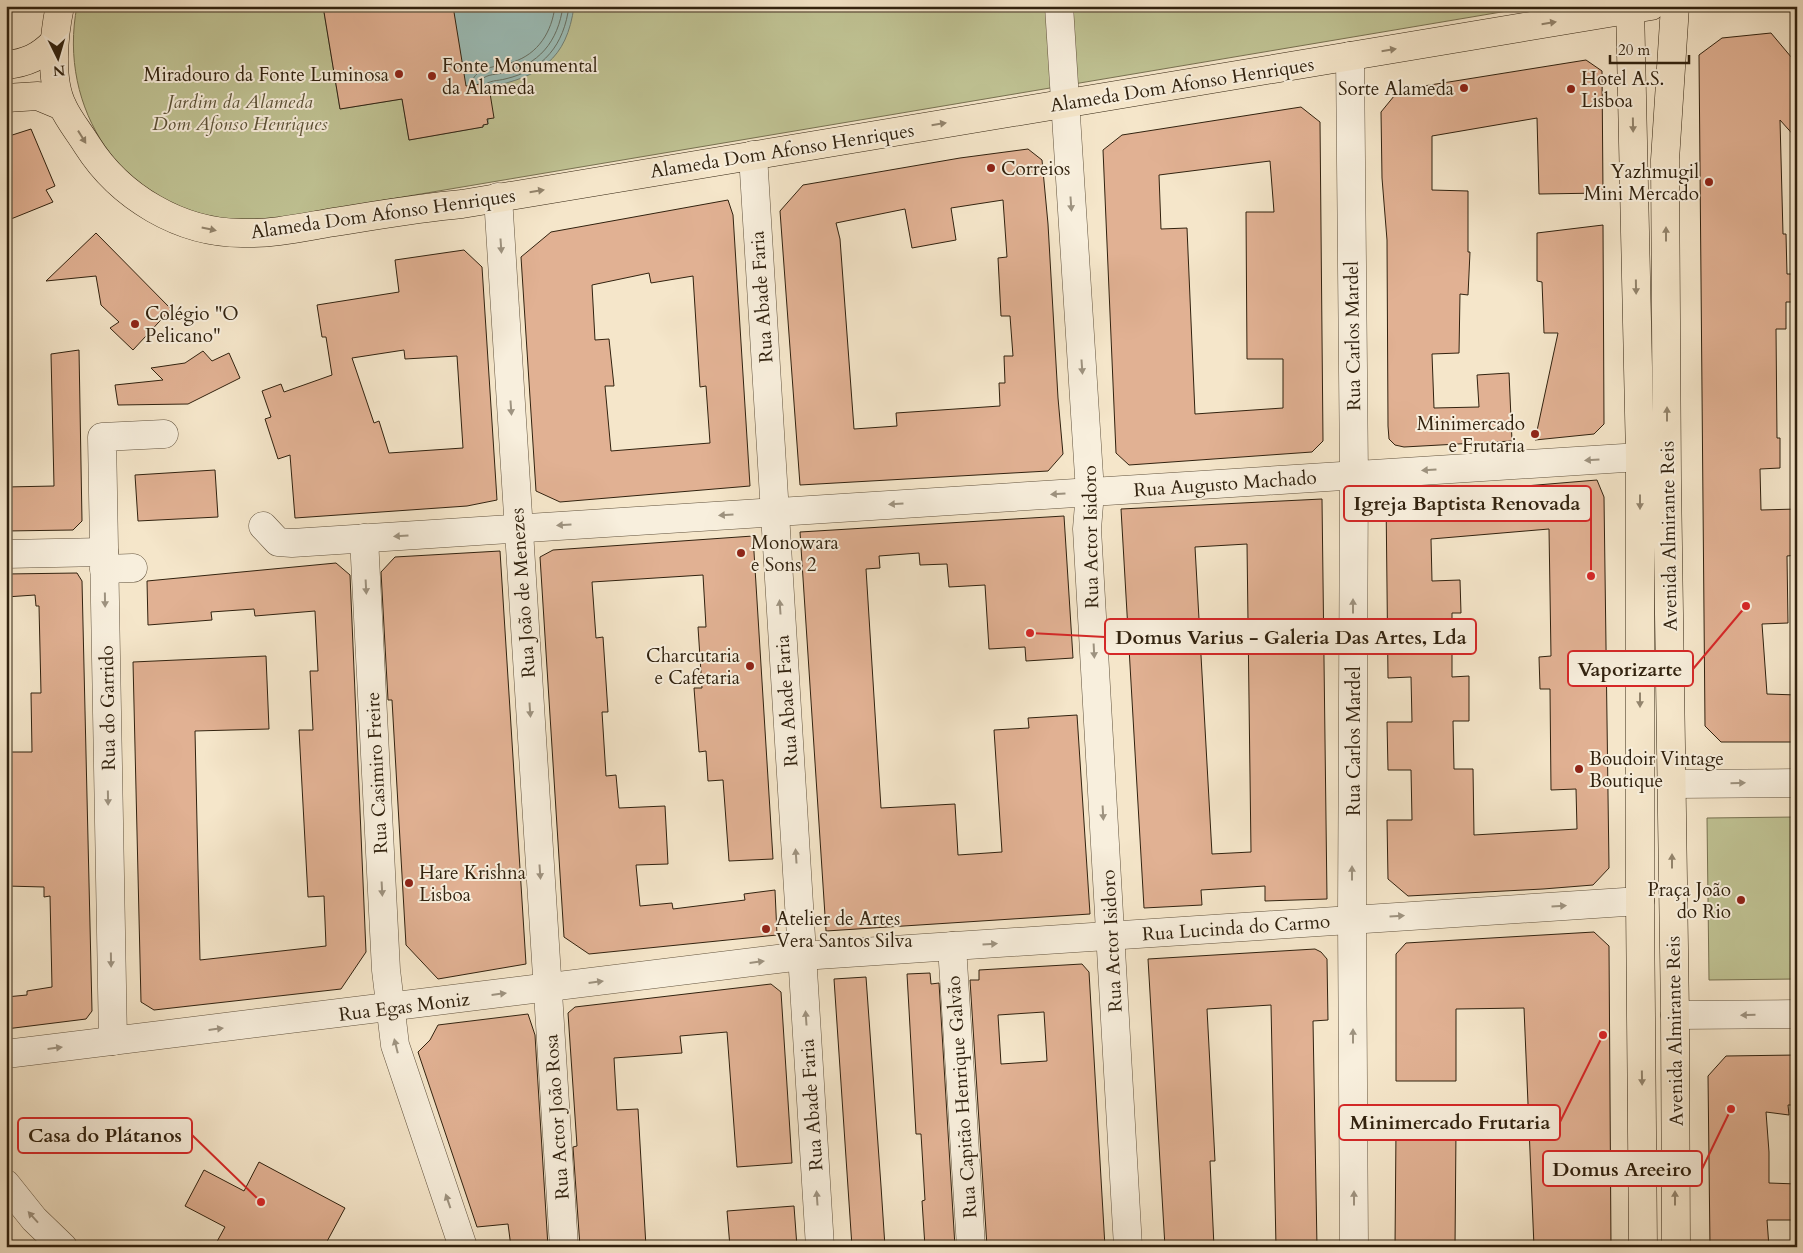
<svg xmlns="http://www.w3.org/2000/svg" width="1803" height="1253" font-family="Cardo,serif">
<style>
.green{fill:#c0c394;stroke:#787252}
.water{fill:#9cbfba;stroke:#718076}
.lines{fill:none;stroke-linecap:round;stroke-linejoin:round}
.shore{stroke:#667064;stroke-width:1}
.building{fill:#e1b193;stroke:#31220f;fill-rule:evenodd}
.minor-casing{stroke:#62533e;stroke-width:29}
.major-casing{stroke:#31220f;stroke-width:29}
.minor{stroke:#f8efdd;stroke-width:28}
.major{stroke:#f5e6ca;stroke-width:28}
.oneway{fill:#93846c}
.oneway2{fill:#9e9380}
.poi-dot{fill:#8f2418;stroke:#f8efdd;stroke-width:2}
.labels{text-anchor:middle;stroke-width:4;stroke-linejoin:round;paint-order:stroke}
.poi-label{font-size:19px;fill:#31220f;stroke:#f8efdd;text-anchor:start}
.street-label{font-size:19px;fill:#31220f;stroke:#f8efdd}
.park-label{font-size:19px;font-style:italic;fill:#5c5237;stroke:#f8efdd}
.leader{fill:none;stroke:#d62828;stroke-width:2}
.callout-dot{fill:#d62828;stroke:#f8efdd;stroke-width:2}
.callout{fill:#f8efdd;stroke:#d62828;stroke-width:2}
.callout-label{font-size:20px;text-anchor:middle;font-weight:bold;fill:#31220f}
</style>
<rect width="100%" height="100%" fill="#f5e6ca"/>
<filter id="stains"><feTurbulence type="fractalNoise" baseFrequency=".004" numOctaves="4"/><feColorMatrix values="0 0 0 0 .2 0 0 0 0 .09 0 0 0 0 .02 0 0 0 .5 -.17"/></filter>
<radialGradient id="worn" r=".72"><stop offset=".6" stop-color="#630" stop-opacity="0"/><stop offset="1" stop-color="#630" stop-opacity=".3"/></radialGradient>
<g class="green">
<path d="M 77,6 L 1537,6 L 278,218 C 261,219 245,221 228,219 C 122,208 57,108 77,6 Z"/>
<path d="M 1797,817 L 1797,979 L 1709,980 L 1707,818 Z"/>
</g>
<path class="water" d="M 323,6 L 574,6 C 567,60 539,77 489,87 L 488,124 L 483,125 L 483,127 L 409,140 L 402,99 L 340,109 Z"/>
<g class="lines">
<g class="shore">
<path d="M 479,83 C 484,74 493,75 503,73 C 539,65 558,42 563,6"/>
<path d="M 471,84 C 476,65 497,68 513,62 C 538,54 552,32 555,6"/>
<path d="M 484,86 C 488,80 498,81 505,79 C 544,70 564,45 569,6"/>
</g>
</g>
<g class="building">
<path d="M 323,6 L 453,6 L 466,86 L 481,84 L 482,88 L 489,87 L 494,118 L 487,119 L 488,124 L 483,125 L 483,127 L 409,140 L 402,99 L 340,109 Z"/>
<path d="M 1771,33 L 1797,64 L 1797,139 L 1780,120 L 1783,234 L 1786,234 L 1787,274 L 1797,274 L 1797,302 L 1786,302 L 1786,329 L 1776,329 L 1777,438 L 1780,438 L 1780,468 L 1760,469 L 1761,510 L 1797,509 L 1797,555 L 1787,556 L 1788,623 L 1762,624 L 1767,694 L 1797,695 L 1797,742 L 1721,742 L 1705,726 L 1699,55 L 1722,38 Z"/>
<path d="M 1586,60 L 1602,71 L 1603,193 L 1539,194 L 1537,118 L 1432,136 L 1432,190 L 1468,191 L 1468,252 L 1470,252 L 1468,295 L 1460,294 L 1459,353 L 1432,354 L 1434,408 L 1479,407 L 1477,375 L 1509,373 L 1512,441 L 1404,447 L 1395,445 L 1389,439 L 1388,426 L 1387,240 L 1382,178 L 1381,112 L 1399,90 Z"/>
<path d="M 1301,107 L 1320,122 L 1323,441 L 1312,452 L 1129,465 L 1116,453 L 1103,150 L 1122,135 ZM 1270,161 L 1274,212 L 1246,212 L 1247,359 L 1283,359 L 1283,408 L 1195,414 L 1187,228 L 1161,229 L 1159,175 Z"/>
<path d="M 31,129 L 55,186 L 46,190 L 53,202 L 6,221 L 6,137 Z"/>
<path d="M 1028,149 L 1042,160 L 1048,224 L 1058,398 L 1063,454 L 1048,471 L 800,485 L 780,211 L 803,185 L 960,158 ZM 1003,200 L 1007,257 L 998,258 L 1001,316 L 1010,316 L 1013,356 L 1004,356 L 1005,383 L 999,383 L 1000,406 L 896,413 L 897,426 L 854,429 L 840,239 L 836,223 L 905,209 L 912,248 L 956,240 L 951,208 Z"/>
<path d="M 728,200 L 733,215 L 750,486 L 560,502 L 536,491 L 521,257 L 551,232 ZM 649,273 L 651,283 L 693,276 L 700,387 L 706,386 L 710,443 L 611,451 L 605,386 L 614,386 L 609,339 L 595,340 L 592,285 Z"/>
<path d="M 1603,225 L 1604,424 L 1594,434 L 1535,440 L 1558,333 L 1544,333 L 1542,282 L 1537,281 L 1537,233 Z"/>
<path d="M 96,233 L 171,309 L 133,350 L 110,328 L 119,322 L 101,305 L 96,276 L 46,281 Z"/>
<path d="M 464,250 L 482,267 L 497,500 L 467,506 L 295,518 L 290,455 L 278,459 L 265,419 L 271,417 L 262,391 L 281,384 L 284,392 L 332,375 L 326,337 L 322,337 L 317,305 L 399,292 L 395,260 ZM 404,350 L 405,359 L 457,356 L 463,448 L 389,453 L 379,421 L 374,423 L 352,358 Z"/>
<path d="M 79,350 L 82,521 L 73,530 L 6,531 L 6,487 L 54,486 L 51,354 Z"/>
<path d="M 203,351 L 212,361 L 229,353 L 240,378 L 188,404 L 118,405 L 115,385 L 163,380 L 151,368 L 185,363 Z"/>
<path d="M 215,470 L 218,517 L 138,521 L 135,475 Z"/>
<path d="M 1597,480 L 1604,497 L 1609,868 L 1593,885 L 1543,889 L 1408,896 L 1388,879 L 1387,820 L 1412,820 L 1411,770 L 1388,770 L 1387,722 L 1412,722 L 1411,677 L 1388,678 L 1386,496 L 1514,487 L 1516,511 L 1519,512 L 1525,486 ZM 1549,529 L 1551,656 L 1539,657 L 1540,689 L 1550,689 L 1551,790 L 1576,789 L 1577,829 L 1474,835 L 1473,769 L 1454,769 L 1453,721 L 1469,721 L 1469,676 L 1452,677 L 1452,613 L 1461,613 L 1460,580 L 1432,581 L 1431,539 Z"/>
<path d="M 1322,499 L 1327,899 L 1265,901 L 1265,886 L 1201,890 L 1202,905 L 1144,908 L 1121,509 ZM 1247,544 L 1251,852 L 1212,854 L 1195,547 Z"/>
<path d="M 1064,516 L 1073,658 L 1026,661 L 1025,647 L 989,649 L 985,585 L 949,587 L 947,564 L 920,565 L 919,553 L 879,556 L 880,568 L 866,569 L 877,745 L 881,808 L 955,804 L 958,855 L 1002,852 L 994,730 L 1029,728 L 1028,718 L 1077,715 L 1090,914 L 826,931 L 800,532 Z"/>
<path d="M 753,536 L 773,859 L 729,861 L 723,780 L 708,781 L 706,751 L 699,752 L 694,688 L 702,688 L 698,627 L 706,627 L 703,575 L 592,582 L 596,638 L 603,637 L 608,712 L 602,712 L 606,776 L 616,775 L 619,808 L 665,806 L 668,864 L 636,865 L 640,906 L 672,903 L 673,909 L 745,900 L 744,894 L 775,890 L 777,935 L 589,954 L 564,937 L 540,557 L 553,550 Z"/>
<path d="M 500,551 L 526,964 L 438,979 L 406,945 L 392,700 L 388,700 L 381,572 L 395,557 Z"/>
<path d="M 336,563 L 350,575 L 366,952 L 341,989 L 154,1010 L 141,1002 L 133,662 L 266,656 L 269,729 L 195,731 L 200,960 L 326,946 L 324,896 L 308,897 L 299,730 L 313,730 L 310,671 L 318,671 L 315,611 L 255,616 L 254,609 L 211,612 L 212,620 L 148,625 L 147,581 Z"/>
<path d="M 77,573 L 82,581 L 92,1011 L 86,1019 L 6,1029 L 6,997 L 27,995 L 27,991 L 52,987 L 50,896 L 44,897 L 44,887 L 6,886 L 6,752 L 32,752 L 31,693 L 41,693 L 39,606 L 36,606 L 35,595 L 6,597 L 6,574 Z"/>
<path d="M 1594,932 L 1609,946 L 1611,1247 L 1534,1247 L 1524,1008 L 1456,1009 L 1456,1081 L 1396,1081 L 1396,954 L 1406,943 Z"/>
<path d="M 1315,949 L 1321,952 L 1327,959 L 1328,1020 L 1313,1021 L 1317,1247 L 1276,1247 L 1271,1005 L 1207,1009 L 1215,1161 L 1210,1161 L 1214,1247 L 1165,1247 L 1148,959 Z"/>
<path d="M 1082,964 L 1089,972 L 1105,1247 L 987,1247 L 970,980 L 979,980 L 979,970 ZM 1044,1012 L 1047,1061 L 1001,1064 L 998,1015 Z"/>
<path d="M 930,973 L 931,984 L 939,983 L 955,1247 L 925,1247 L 922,1201 L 925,1200 L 921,1134 L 916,1134 L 907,974 Z"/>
<path d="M 866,977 L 881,1186 L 885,1247 L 852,1247 L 834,979 Z"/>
<path d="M 771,984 L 781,992 L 792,1163 L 737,1167 L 727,1032 L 680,1036 L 682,1053 L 614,1058 L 617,1110 L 638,1109 L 646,1247 L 580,1247 L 573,1147 L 577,1146 L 568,1013 L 575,1007 Z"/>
<path d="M 528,1014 L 535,1035 L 548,1247 L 511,1247 L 508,1224 L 477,1227 L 418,1052 L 430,1040 L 438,1025 Z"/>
<path d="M 1797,1055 L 1797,1105 L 1788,1105 L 1789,1115 L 1766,1112 L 1769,1152 L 1769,1183 L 1797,1184 L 1797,1220 L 1767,1220 L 1769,1247 L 1710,1247 L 1708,1076 L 1726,1056 Z"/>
<path d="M 1396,1130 L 1456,1130 L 1455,1247 L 1395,1247 Z"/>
<path d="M 259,1162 L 345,1208 L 324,1247 L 214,1247 L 225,1227 L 185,1206 L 204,1170 L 244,1191 Z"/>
<path d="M 794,1206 L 797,1247 L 730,1247 L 727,1211 Z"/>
</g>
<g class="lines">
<g class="minor-casing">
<g id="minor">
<path d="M 1059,6 L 1090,492 L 1087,529 L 1128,1247"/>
<path d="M 1350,56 L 1354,475 L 1352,919 L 1354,1247"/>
<path d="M 753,155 L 820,1247"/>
<path d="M 498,197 L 564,1247"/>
<path d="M 263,526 L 278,542 L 292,543 L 1640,457 L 1658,473"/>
<path d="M 364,538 L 386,970 L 395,1045 L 463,1247"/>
<path d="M 6,554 L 104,552"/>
<path d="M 104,569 L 133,568"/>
<path d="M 1672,784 L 1797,783"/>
<path d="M 952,946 L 971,1247"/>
<path d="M 1675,1015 L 1797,1014"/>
<path d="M 113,1041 L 102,437 L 164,434"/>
<path d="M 6,1054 L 802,956 L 1640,901"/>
<path d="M 6,1184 L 34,1219 L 63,1247"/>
</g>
</g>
<g class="major-casing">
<g id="major">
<path d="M 60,6 C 54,34 49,80 63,107 C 69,120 79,132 87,145 C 120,197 180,233 242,233 C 271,234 299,228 328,223 C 373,216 417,208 462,204 L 1651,6"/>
<path d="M 1630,6 L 1640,457 L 1640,901 L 1643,1247"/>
<path d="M 1675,6 L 1665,160 L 1667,480 L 1675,1015 L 1676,1247"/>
<path d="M 6,65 C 26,63 40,57 54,42"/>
<path d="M 6,98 L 38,96 L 62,106"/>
</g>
</g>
<use href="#minor" class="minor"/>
<use href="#major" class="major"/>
</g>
<defs><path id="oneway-solid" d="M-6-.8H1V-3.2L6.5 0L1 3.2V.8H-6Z" transform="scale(1.25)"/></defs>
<g class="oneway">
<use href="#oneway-solid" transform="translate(1549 23) rotate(-9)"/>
<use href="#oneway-solid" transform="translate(1389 50) rotate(-9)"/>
<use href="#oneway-solid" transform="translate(939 124) rotate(-9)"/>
<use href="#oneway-solid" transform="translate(1633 125) rotate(89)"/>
<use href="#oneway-solid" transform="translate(82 137) rotate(58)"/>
<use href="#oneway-solid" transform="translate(537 191) rotate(-9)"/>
<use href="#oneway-solid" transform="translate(209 229) rotate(12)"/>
<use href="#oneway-solid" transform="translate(1666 234) rotate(-90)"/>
<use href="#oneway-solid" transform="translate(1636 287) rotate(89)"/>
<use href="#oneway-solid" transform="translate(1667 414) rotate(-90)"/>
<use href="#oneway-solid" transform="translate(1640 502) rotate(90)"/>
<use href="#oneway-solid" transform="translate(1640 700) rotate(90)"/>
<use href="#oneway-solid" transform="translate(1672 861) rotate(-90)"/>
<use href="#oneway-solid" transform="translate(1642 1078) rotate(89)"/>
<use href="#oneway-solid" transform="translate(1675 1198) rotate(-90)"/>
</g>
<g class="oneway2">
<use href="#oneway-solid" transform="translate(1071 204) rotate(86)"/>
<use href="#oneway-solid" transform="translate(501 246) rotate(86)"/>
<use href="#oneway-solid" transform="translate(1082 367) rotate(86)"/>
<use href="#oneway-solid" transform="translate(511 408) rotate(86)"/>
<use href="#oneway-solid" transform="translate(1592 460) rotate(176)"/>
<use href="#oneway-solid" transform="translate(1429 470) rotate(176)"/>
<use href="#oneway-solid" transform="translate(1058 494) rotate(176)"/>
<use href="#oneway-solid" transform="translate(896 504) rotate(176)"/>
<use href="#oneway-solid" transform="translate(726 515) rotate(176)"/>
<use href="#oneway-solid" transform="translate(564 525) rotate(176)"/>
<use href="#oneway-solid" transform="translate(401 536) rotate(176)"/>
<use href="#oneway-solid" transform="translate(366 587) rotate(87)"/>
<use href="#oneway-solid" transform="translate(105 600) rotate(89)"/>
<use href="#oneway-solid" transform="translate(1353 606) rotate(-90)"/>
<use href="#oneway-solid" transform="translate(780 607) rotate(-94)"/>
<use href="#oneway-solid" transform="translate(1094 651) rotate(87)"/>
<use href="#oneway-solid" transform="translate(530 710) rotate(86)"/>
<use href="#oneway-solid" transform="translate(1738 783) rotate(-1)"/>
<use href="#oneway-solid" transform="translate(108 798) rotate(89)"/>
<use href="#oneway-solid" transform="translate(1103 813) rotate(87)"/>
<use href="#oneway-solid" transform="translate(796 856) rotate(-94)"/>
<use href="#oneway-solid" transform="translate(540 872) rotate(86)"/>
<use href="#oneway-solid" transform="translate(1352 873) rotate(-90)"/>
<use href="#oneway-solid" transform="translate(382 889) rotate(87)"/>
<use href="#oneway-solid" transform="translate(1559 906) rotate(-4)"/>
<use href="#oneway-solid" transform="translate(1397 916) rotate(-4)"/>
<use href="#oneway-solid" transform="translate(990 944) rotate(-4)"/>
<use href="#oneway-solid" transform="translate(111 960) rotate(89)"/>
<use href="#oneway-solid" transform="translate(757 962) rotate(-7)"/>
<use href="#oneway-solid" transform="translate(596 982) rotate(-7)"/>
<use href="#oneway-solid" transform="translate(499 994) rotate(-7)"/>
<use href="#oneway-solid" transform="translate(1748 1015) rotate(179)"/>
<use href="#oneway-solid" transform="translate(806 1018) rotate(-94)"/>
<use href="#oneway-solid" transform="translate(216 1029) rotate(-7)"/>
<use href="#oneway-solid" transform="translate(1353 1036) rotate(-90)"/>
<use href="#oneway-solid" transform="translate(396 1046) rotate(-104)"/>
<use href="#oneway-solid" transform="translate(55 1048) rotate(-7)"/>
<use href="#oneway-solid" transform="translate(817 1198) rotate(-94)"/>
<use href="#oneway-solid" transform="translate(1354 1198) rotate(-90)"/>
<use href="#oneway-solid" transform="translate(448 1201) rotate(-109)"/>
<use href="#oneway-solid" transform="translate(33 1217) rotate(-132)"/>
</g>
<g class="poi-dot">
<circle cx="399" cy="74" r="5"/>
<circle cx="432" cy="76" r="5"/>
<circle cx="1464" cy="88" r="5"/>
<circle cx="1571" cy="89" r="5"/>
<circle cx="991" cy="168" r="5"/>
<circle cx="1709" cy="182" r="5"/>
<circle cx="135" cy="324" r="5"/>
<circle cx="1535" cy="434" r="5"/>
<circle cx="741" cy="553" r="5"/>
<circle cx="750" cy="666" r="5"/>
<circle cx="1579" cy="769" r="5"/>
<circle cx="409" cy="883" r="5"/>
<circle cx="1741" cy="900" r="5"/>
<circle cx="766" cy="929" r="5"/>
</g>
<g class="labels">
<g class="poi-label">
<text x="442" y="72">Fonte Monumental<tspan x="442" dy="22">da Alameda</tspan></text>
<text x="389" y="81" text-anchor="end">Miradouro da Fonte Luminosa</text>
<text x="1581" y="85">Hotel A.S.<tspan x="1581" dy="22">Lisboa</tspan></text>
<text x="1454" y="95" text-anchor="end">Sorte Alameda</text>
<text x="1001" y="175">Correios</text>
<text x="1699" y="178" text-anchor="end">Yazhmugil<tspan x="1699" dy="22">Mini Mercado</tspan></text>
<text x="145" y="320">Colégio "O<tspan x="145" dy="22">Pelicano"</tspan></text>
<text x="1525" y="430" text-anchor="end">Minimercado<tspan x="1525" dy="22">e Frutaria</tspan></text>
<text x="751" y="549">Monowara<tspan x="751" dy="22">e Sons 2</tspan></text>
<text x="740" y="662" text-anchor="end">Charcutaria<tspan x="740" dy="22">e Cafetaria</tspan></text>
<text x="1589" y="765">Boudoir Vintage<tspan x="1589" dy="22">Boutique</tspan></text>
<text x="419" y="879">Hare Krishna<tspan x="419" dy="22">Lisboa</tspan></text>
<text x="1731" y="896" text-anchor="end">Praça João<tspan x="1731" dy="22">do Rio</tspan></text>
<text x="776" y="925">Atelier de Artes<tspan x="776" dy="22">Vera Santos Silva</tspan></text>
</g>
<g class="street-label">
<text transform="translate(1182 84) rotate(-9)" y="7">Alameda Dom Afonso Henriques</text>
<text transform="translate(782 150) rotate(-9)" y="7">Alameda Dom Afonso Henriques</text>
<text transform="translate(383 213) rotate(-8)" y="7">Alameda Dom Afonso Henriques</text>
<text transform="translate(761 297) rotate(-94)" y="7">Rua Abade Faria</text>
<text transform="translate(1352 336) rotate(-91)" y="7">Rua Carlos Mardel</text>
<text transform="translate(1225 483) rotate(-4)" y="7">Rua Augusto Machado</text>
<text transform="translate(1668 536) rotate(-91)" y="7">Avenida Almirante Reis</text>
<text transform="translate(1090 537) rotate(-91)" y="7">Rua Actor Isidoro</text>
<text transform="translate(522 593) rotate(-94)" y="7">Rua João de Menezes</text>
<text transform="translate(786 701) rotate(-94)" y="7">Rua Abade Faria</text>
<text transform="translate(107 708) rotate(-91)" y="7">Rua do Garrido</text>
<text transform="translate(1353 741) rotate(-90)" y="7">Rua Carlos Mardel</text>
<text transform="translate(376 773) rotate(-93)" y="7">Rua Casimiro Freire</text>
<text transform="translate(1236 927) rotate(-4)" y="7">Rua Lucinda do Carmo</text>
<text transform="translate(1111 941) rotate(-93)" y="7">Rua Actor Isidoro</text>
<text transform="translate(404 1006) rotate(-7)" y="7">Rua Egas Moniz</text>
<text transform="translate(1674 1031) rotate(-91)" y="7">Avenida Almirante Reis</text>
<text transform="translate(961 1097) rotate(-94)" y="7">Rua Capitão Henrique Galvão</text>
<text transform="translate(811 1105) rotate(-94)" y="7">Rua Abade Faria</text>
<text transform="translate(556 1117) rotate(-94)" y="7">Rua Actor João Rosa</text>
</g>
<g class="park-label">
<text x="240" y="108">Jardim da Alameda<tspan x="240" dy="22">Dom Afonso Henriques</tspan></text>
</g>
</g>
<path class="leader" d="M1591 576L1591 503M1030 633L1105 637M1746 606L1693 669M1603 1035L1560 1122M261 1202L192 1135M1731 1109L1702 1169"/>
<g class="callout-dot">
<circle cx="1591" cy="576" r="5"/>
<circle cx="1030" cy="633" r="5"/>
<circle cx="1746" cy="606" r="5"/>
<circle cx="1603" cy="1035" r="5"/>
<circle cx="261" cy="1202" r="5"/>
<circle cx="1731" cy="1109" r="5"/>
</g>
<g class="callout">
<rect x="1344" y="486" width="247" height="35" rx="5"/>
<rect x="1105" y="619" width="371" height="35" rx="5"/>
<rect x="1568" y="651" width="125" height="35" rx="5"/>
<rect x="1339" y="1105" width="221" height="35" rx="5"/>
<rect x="18" y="1118" width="174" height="35" rx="5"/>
<rect x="1543" y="1151" width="159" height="35" rx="5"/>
</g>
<g class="callout-label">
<text x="1467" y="510">Igreja Baptista Renovada</text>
<text x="1291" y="644">Domus Varius - Galeria Das Artes, Lda</text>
<text x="1630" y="676">Vaporizarte</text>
<text x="1450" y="1129">Minimercado Frutaria</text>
<text x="105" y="1142">Casa do Plátanos</text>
<text x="1622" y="1176">Domus Areeiro</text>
</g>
<rect width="1803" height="1253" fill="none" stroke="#f5e6ca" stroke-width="25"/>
<rect x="8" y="8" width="1788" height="1238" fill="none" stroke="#31220f" stroke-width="2.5"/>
<rect x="12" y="12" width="1778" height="1228" fill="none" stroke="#31220f"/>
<g transform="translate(58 58) rotate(175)" stroke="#f8efdd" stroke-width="4" paint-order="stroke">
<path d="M0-4L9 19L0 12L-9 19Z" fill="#31220f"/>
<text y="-8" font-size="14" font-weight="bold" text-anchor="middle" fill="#31220f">N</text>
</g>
<path d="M1610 55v8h79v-8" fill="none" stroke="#31220f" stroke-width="2.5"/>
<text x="1618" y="55" font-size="15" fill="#31220f" stroke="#f8efdd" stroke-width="4" paint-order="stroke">20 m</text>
<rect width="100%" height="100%" filter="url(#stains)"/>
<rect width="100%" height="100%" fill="url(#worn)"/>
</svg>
